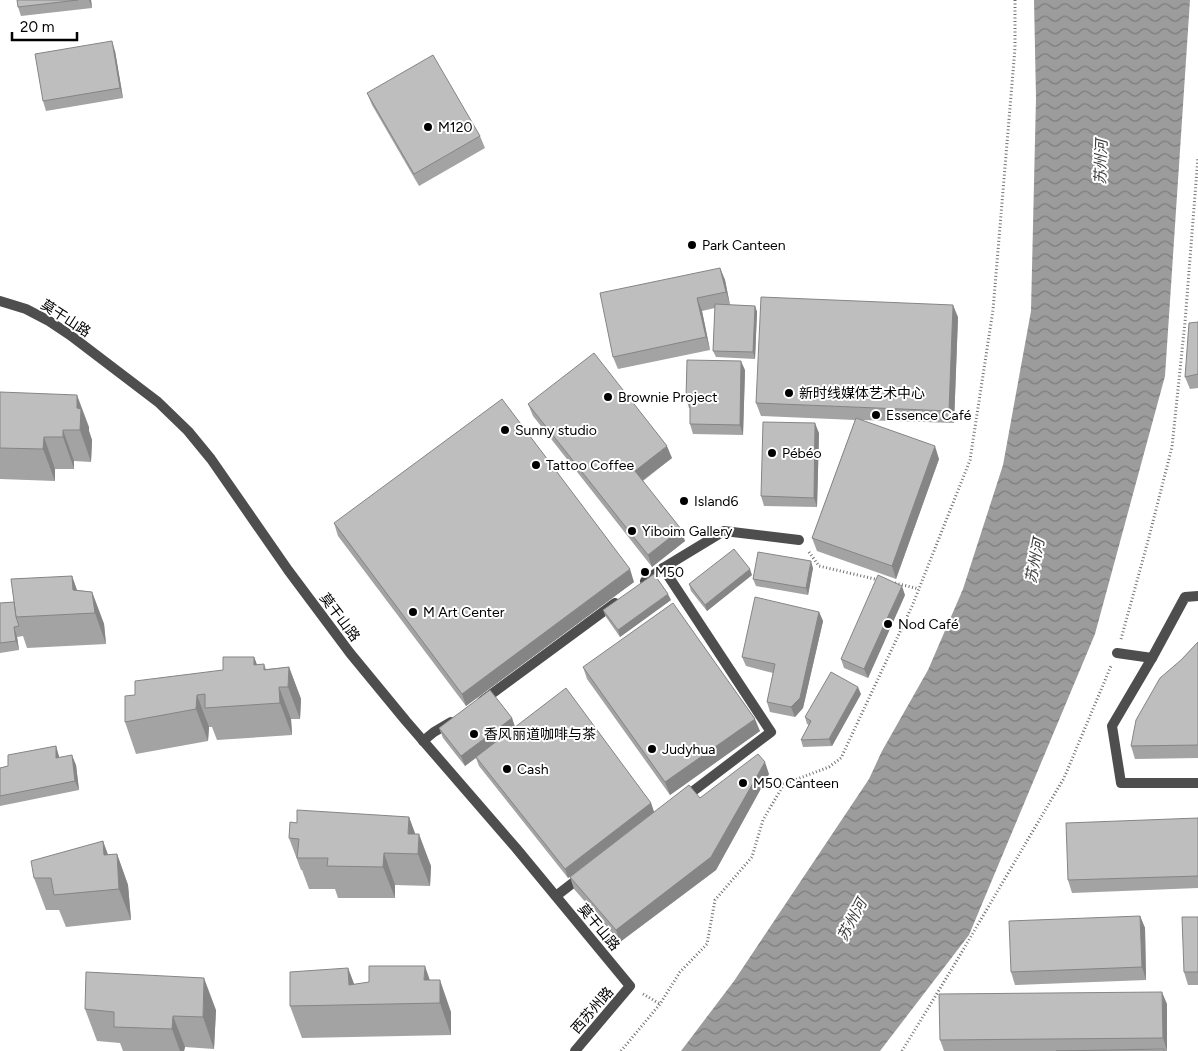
<svg xmlns="http://www.w3.org/2000/svg" width="1198" height="1051" font-family="Figtree,'Noto Sans SC',sans-serif">
<style>
.water{fill:url(#water-waves)}
.lines{fill:none;stroke-linecap:round;stroke-linejoin:round}
.path{stroke:#707070;stroke-width:3;stroke-dasharray:1 2.5;stroke-linecap:butt}
.lane{stroke:#4e4e4e;stroke-width:10}
.street{stroke:#4e4e4e;stroke-width:10}
.wall{fill:#a3a3a3}
.shaded-wall{fill:#858585}
.building{fill:#bebebe;stroke:#858585}
.poi-dot{fill:#000;stroke:#fff;stroke-width:2}
.labels{text-anchor:middle;stroke-width:4;stroke-linejoin:round;paint-order:stroke}
.poi-label{font-size:14px;fill:#000;stroke:#fff;text-anchor:start}
.street-label{font-size:14px;fill:#000;stroke:#fff}
.water-label{font-size:15px;font-style:italic;fill:#3d3d3d;stroke:#fff}
</style>
<defs>
<pattern id="water-waves" width="16" height="10" patternUnits="userSpaceOnUse" patternTransform="scale(1.25)"><rect width="16" height="10" fill="#9c9c9c"/><path d="M0 5q4-4 8 0t8 0" fill="none" stroke="#7d7d7d"/></pattern>
</defs>
<rect width="100%" height="100%" fill="#fff"/>
<path class="water" d="M 1034,0 L 1190,0 L 1165,376 L 1095,634 L 969,935 L 880,1051 L 681,1051 L 734,981 L 869,779 L 882,751 L 928,670 L 963,589 L 1003,465 L 1031,311 L 1036,98 Z"/>
<g class="lines">
<g class="path">
<path d="M 809,552 L 819,566 L 879,580"/>
<path d="M 895,583 L 919,589"/>
<path d="M 1121,639 L 1149,537 L 1172,447 L 1185,322 L 1198,157"/>
<path d="M 643,994 L 660,1004"/>
<path d="M 621,1051 L 660,1004 L 680,972 L 707,944 L 715,900 L 752,857 L 763,820 L 784,784 L 829,767 L 841,758 L 913,604 L 970,460 L 993,310 L 1015,48 L 1015,0"/>
<path d="M 902,1051 L 953,967 L 1064,778 L 1111,666"/>
</g>
<g class="lane">
<path d="M 663,568 L 771,732 L 684,798"/>
<path d="M 645,581 L 663,568 L 724,531 L 799,540"/>
<path d="M 482,701 L 615,603"/>
<path d="M 423,741 L 434,732 L 451,722"/>
<path d="M 556,896 L 583,875"/>
</g>
<g class="street">
<path d="M 0,301 L 26,309 L 49,321 L 70,335 L 158,402 L 188,431 L 211,459 L 288,570 L 350,653 L 406,721 L 516,848 L 630,986 L 575,1051"/>
<path d="M 1117,653 L 1152,658 L 1112,726 L 1121,783 L 1198,783"/>
<path d="M 1152,658 L 1185,597 L 1198,596"/>
</g>
</g>
<g class="wall">
<path d="M 17,0 L 91,0 L 92,8 L 21,16 L 18,7 Z"/>
<path d="M 115,51 L 123,98 L 46,111 L 43,101 Z"/>
<path d="M 367,93 L 480,136 L 485,148 L 419,186 L 372,105 Z"/>
<path d="M 720,268 L 725,280 L 730,305 L 755,306 L 757,312 L 755,359 L 716,357 L 713,351 L 715,308 L 702,311 L 710,350 L 618,369 L 613,357 Z"/>
<path d="M 958,317 L 954,423 L 861,420 L 939,459 L 896,579 L 817,551 L 812,538 L 855,420 L 761,416 L 756,403 Z"/>
<path d="M 1198,322 L 1198,388 L 1190,389 L 1185,377 Z"/>
<path d="M 745,370 L 743,435 L 693,434 L 690,424 L 690,408 L 689,408 L 686,398 Z"/>
<path d="M 0,392 L 89,427 L 89,431 L 92,440 L 91,462 L 74,461 L 74,469 L 55,469 L 55,481 L 0,479 Z"/>
<path d="M 528,404 L 672,458 L 643,481 L 685,541 L 652,567 L 533,416 Z"/>
<path d="M 819,433 L 817,507 L 764,506 L 761,496 Z"/>
<path d="M 334,523 L 634,582 L 466,706 L 338,536 Z"/>
<path d="M 813,568 L 808,595 L 756,586 L 753,579 Z"/>
<path d="M 752,575 L 707,611 L 691,591 L 689,584 Z"/>
<path d="M 72,576 L 77,590 L 92,592 L 104,624 L 106,644 L 27,648 L 23,636 L 17,637 L 19,650 L 0,653 L 0,603 L 14,602 Z"/>
<path d="M 905,595 L 868,678 L 844,668 L 841,659 Z"/>
<path d="M 671,600 L 620,637 L 606,617 L 603,610 Z"/>
<path d="M 819,612 L 823,621 L 803,708 L 795,717 L 770,712 L 767,702 L 773,673 L 746,666 L 742,657 Z"/>
<path d="M 1198,642 L 1198,758 L 1135,759 L 1131,746 L 1181,660 Z"/>
<path d="M 254,657 L 257,665 L 264,664 L 266,669 L 289,667 L 301,699 L 300,719 L 291,719 L 292,735 L 217,740 L 212,727 L 209,727 L 208,741 L 136,754 L 125,722 L 135,695 L 223,670 Z"/>
<path d="M 583,667 L 760,731 L 670,795 L 587,679 Z"/>
<path d="M 861,694 L 832,746 L 803,747 L 801,740 L 809,725 L 807,724 L 805,717 Z"/>
<path d="M 512,718 L 515,727 L 651,803 L 654,812 L 700,798 L 769,774 L 716,870 L 620,942 L 574,889 L 570,877 L 568,878 L 479,766 L 476,758 L 465,766 L 443,738 L 439,728 Z"/>
<path d="M 56,746 L 59,758 L 76,765 L 79,790 L 0,806 L 0,768 L 8,766 Z"/>
<path d="M 409,817 L 415,834 L 431,866 L 430,886 L 395,885 L 395,898 L 338,898 L 335,889 L 309,889 L 302,870 L 301,870 L 289,838 L 297,823 Z"/>
<path d="M 1198,818 L 1198,888 L 1072,893 L 1068,880 Z"/>
<path d="M 103,841 L 108,855 L 117,854 L 128,885 L 131,920 L 66,927 L 59,910 L 46,910 L 34,878 Z"/>
<path d="M 1140,916 L 1145,928 L 1146,980 L 1015,985 L 1011,972 Z"/>
<path d="M 1198,917 L 1198,985 L 1188,985 L 1184,972 Z"/>
<path d="M 348,968 L 354,984 L 430,980 L 451,1012 L 451,1035 L 302,1038 L 290,1006 Z"/>
<path d="M 1167,1004 L 1167,1051 L 944,1051 L 940,1040 Z"/>
<path d="M 85,1009 L 216,1010 L 214,1049 L 185,1047 L 184,1051 L 123,1051 L 120,1043 L 97,1041 Z"/>
</g>
<g class="shaded-wall">
<path d="M 89,0 L 91,0 L 92,8 Z"/>
<path d="M 112,41 L 115,51 L 123,98 L 120,88 Z"/>
<path d="M 720,268 L 725,280 L 730,305 L 726,292 Z"/>
<path d="M 697,298 L 702,311 L 710,350 L 706,337 Z"/>
<path d="M 953,305 L 958,317 L 954,423 L 949,411 Z"/>
<path d="M 755,306 L 757,312 L 755,359 L 753,352 Z"/>
<path d="M 741,361 L 745,370 L 743,435 L 740,425 Z"/>
<path d="M 77,395 L 89,427 L 89,431 L 92,440 L 91,462 L 80,430 L 77,408 Z"/>
<path d="M 815,423 L 819,433 L 817,507 L 814,498 Z"/>
<path d="M 63,430 L 74,461 L 74,469 L 63,437 Z"/>
<path d="M 44,437 L 55,469 L 55,481 L 43,449 Z"/>
<path d="M 667,446 L 672,458 L 639,483 L 635,471 Z"/>
<path d="M 935,446 L 939,459 L 896,579 L 892,566 Z"/>
<path d="M 681,529 L 685,541 L 652,567 L 648,555 Z"/>
<path d="M 811,561 L 813,568 L 808,595 L 806,588 Z"/>
<path d="M 630,569 L 634,582 L 466,706 L 462,694 Z"/>
<path d="M 750,569 L 752,575 L 707,611 L 705,605 Z"/>
<path d="M 72,576 L 83,608 L 73,590 Z"/>
<path d="M 902,586 L 905,595 L 868,678 L 864,669 Z"/>
<path d="M 92,592 L 104,624 L 106,644 L 95,613 Z"/>
<path d="M 668,594 L 671,600 L 620,637 L 618,630 Z"/>
<path d="M 819,612 L 823,621 L 803,708 L 795,717 L 791,707 Z"/>
<path d="M 14,627 L 17,637 L 19,650 L 16,641 Z"/>
<path d="M 254,657 L 266,688 L 254,665 Z"/>
<path d="M 289,667 L 301,699 L 300,719 L 288,687 Z"/>
<path d="M 279,687 L 291,719 L 292,735 L 280,703 Z"/>
<path d="M 858,687 L 861,694 L 832,746 L 829,739 Z"/>
<path d="M 197,695 L 209,727 L 208,741 L 196,709 Z"/>
<path d="M 512,718 L 515,727 L 465,766 L 461,756 Z"/>
<path d="M 755,719 L 760,731 L 670,795 L 665,782 Z"/>
<path d="M 56,746 L 59,756 L 60,768 L 56,758 Z"/>
<path d="M 72,755 L 76,765 L 79,790 L 75,781 Z"/>
<path d="M 765,762 L 769,774 L 716,870 L 620,942 L 616,930 Z"/>
<path d="M 651,803 L 654,812 L 568,878 L 565,869 Z"/>
<path d="M 409,817 L 419,844 L 419,834 L 431,866 L 430,886 L 418,854 L 408,834 Z"/>
<path d="M 103,841 L 114,872 L 104,855 Z"/>
<path d="M 384,853 L 395,885 L 395,898 L 383,867 Z"/>
<path d="M 117,854 L 128,885 L 131,920 L 119,889 Z"/>
<path d="M 1140,916 L 1145,928 L 1146,980 L 1142,967 Z"/>
<path d="M 425,966 L 436,998 L 424,980 Z"/>
<path d="M 348,968 L 360,1000 L 349,985 Z"/>
<path d="M 204,978 L 216,1010 L 214,1049 L 203,1017 Z"/>
<path d="M 440,980 L 451,1012 L 451,1035 L 440,1003 Z"/>
<path d="M 1162,992 L 1167,1004 L 1167,1051 L 1163,1038 Z"/>
<path d="M 173,1016 L 185,1047 L 184,1051 L 180,1051 L 172,1029 Z"/>
</g>
<g class="building">
<path d="M 17,0 L 78,0 L 18,7 Z"/>
<path d="M 112,41 L 120,88 L 43,101 L 35,54 Z"/>
<path d="M 433,55 L 480,136 L 414,174 L 367,93 Z"/>
<path d="M 720,268 L 726,292 L 697,298 L 706,337 L 613,357 L 600,293 Z"/>
<path d="M 761,297 L 953,305 L 949,411 L 756,403 Z"/>
<path d="M 715,304 L 755,306 L 753,352 L 713,351 Z"/>
<path d="M 1198,322 L 1198,374 L 1185,377 L 1189,323 Z"/>
<path d="M 594,353 L 667,446 L 635,471 L 681,529 L 648,555 L 528,404 Z"/>
<path d="M 687,360 L 741,361 L 740,425 L 690,424 L 690,398 L 686,398 Z"/>
<path d="M 0,392 L 77,395 L 77,408 L 81,409 L 80,430 L 63,430 L 63,437 L 44,437 L 43,449 L 0,448 Z"/>
<path d="M 502,399 L 630,569 L 462,694 L 334,523 Z"/>
<path d="M 856,418 L 935,446 L 892,566 L 812,538 Z"/>
<path d="M 763,422 L 815,423 L 814,498 L 761,496 Z"/>
<path d="M 734,549 L 750,569 L 705,605 L 689,584 Z"/>
<path d="M 758,552 L 811,561 L 806,588 L 753,579 Z"/>
<path d="M 654,574 L 668,594 L 618,630 L 603,610 Z"/>
<path d="M 878,575 L 902,586 L 864,669 L 841,659 Z"/>
<path d="M 72,576 L 73,590 L 92,592 L 95,613 L 16,617 L 11,579 Z"/>
<path d="M 755,597 L 819,612 L 800,698 L 791,707 L 767,702 L 775,664 L 742,657 Z"/>
<path d="M 14,602 L 16,617 L 19,626 L 14,627 L 16,641 L 0,643 L 0,603 Z"/>
<path d="M 673,603 L 755,719 L 665,782 L 583,667 Z"/>
<path d="M 1198,642 L 1198,745 L 1131,746 L 1136,720 L 1160,678 L 1181,660 Z"/>
<path d="M 223,657 L 254,657 L 254,665 L 264,664 L 264,670 L 289,667 L 288,687 L 279,687 L 280,703 L 205,708 L 205,694 L 197,695 L 196,709 L 125,722 L 125,696 L 135,695 L 135,681 L 223,670 Z"/>
<path d="M 831,672 L 858,687 L 829,739 L 801,740 L 811,721 L 805,717 Z"/>
<path d="M 566,688 L 651,803 L 565,869 L 476,757 Z"/>
<path d="M 490,690 L 512,718 L 461,756 L 439,728 Z"/>
<path d="M 56,746 L 56,758 L 72,755 L 75,781 L 0,796 L 0,768 L 8,766 L 8,755 Z"/>
<path d="M 758,754 L 765,762 L 711,857 L 616,930 L 570,877 L 689,785 L 700,798 Z"/>
<path d="M 297,810 L 409,817 L 408,834 L 419,834 L 418,854 L 384,853 L 383,867 L 327,866 L 328,858 L 297,858 L 299,839 L 289,838 L 290,822 L 297,823 Z"/>
<path d="M 1198,818 L 1198,876 L 1068,880 L 1066,823 Z"/>
<path d="M 103,841 L 104,855 L 117,854 L 119,889 L 54,895 L 51,878 L 34,878 L 31,861 Z"/>
<path d="M 1140,916 L 1142,967 L 1011,972 L 1009,921 Z"/>
<path d="M 1182,917 L 1198,917 L 1198,972 L 1184,972 Z"/>
<path d="M 369,966 L 425,966 L 424,980 L 440,980 L 440,1003 L 290,1006 L 290,972 L 348,968 L 349,985 L 369,982 Z"/>
<path d="M 86,972 L 204,978 L 203,1017 L 173,1016 L 172,1029 L 114,1027 L 114,1012 L 85,1009 Z"/>
<path d="M 1162,992 L 1163,1038 L 940,1040 L 939,994 Z"/>
<path d="M 1164,1049 L 1164,1051 L 1056,1051 Z"/>
</g>
<g class="poi-dot">
<circle cx="428" cy="127" r="5"/>
<circle cx="692" cy="245" r="5"/>
<circle cx="789" cy="393" r="5"/>
<circle cx="608" cy="397" r="5"/>
<circle cx="876" cy="415" r="5"/>
<circle cx="505" cy="430" r="5"/>
<circle cx="772" cy="453" r="5"/>
<circle cx="536" cy="465" r="5"/>
<circle cx="684" cy="501" r="5"/>
<circle cx="632" cy="531" r="5"/>
<circle cx="645" cy="572" r="5"/>
<circle cx="413" cy="612" r="5"/>
<circle cx="888" cy="624" r="5"/>
<circle cx="474" cy="734" r="5"/>
<circle cx="652" cy="749" r="5"/>
<circle cx="507" cy="769" r="5"/>
<circle cx="743" cy="783" r="5"/>
</g>
<g class="labels">
<g class="poi-label">
<text x="438" y="132">M120</text>
<text x="702" y="250">Park Canteen</text>
<text x="799" y="398">新时线媒体艺术中心</text>
<text x="618" y="402">Brownie Project</text>
<text x="886" y="420">Essence Café</text>
<text x="515" y="435">Sunny studio</text>
<text x="782" y="458">Pébéo</text>
<text x="546" y="470">Tattoo Coffee</text>
<text x="694" y="506">Island6</text>
<text x="642" y="536">Yiboim Gallery</text>
<text x="655" y="577">M50</text>
<text x="423" y="617">M Art Center</text>
<text x="898" y="629">Nod Café</text>
<text x="484" y="739">香风丽道咖啡与茶</text>
<text x="662" y="754">Judyhua</text>
<text x="517" y="774">Cash</text>
<text x="753" y="788">M50 Canteen</text>
</g>
<g class="street-label">
<text transform="translate(66 318) rotate(33)" y="5">莫干山路</text>
<text transform="translate(340 617) rotate(53)" y="5">莫干山路</text>
<text transform="translate(599 927) rotate(50)" y="5">莫干山路</text>
<text transform="translate(592 1010) rotate(-49)" y="5">西苏州路</text>
</g>
<g class="water-label">
<text transform="translate(1101 162) rotate(-88)" y="5">苏州河</text>
<text transform="translate(1035 561) rotate(-79)" y="5">苏州河</text>
<text transform="translate(852 920) rotate(-62)" y="5">苏州河</text>
</g>
</g>
<path d="M12 32v8h65v-8" fill="none" stroke="#000000" stroke-width="2.5"/>
<text x="20" y="32" font-size="15" fill="#000000" stroke="#ffffff" stroke-width="4" paint-order="stroke">20 m</text>
</svg>
